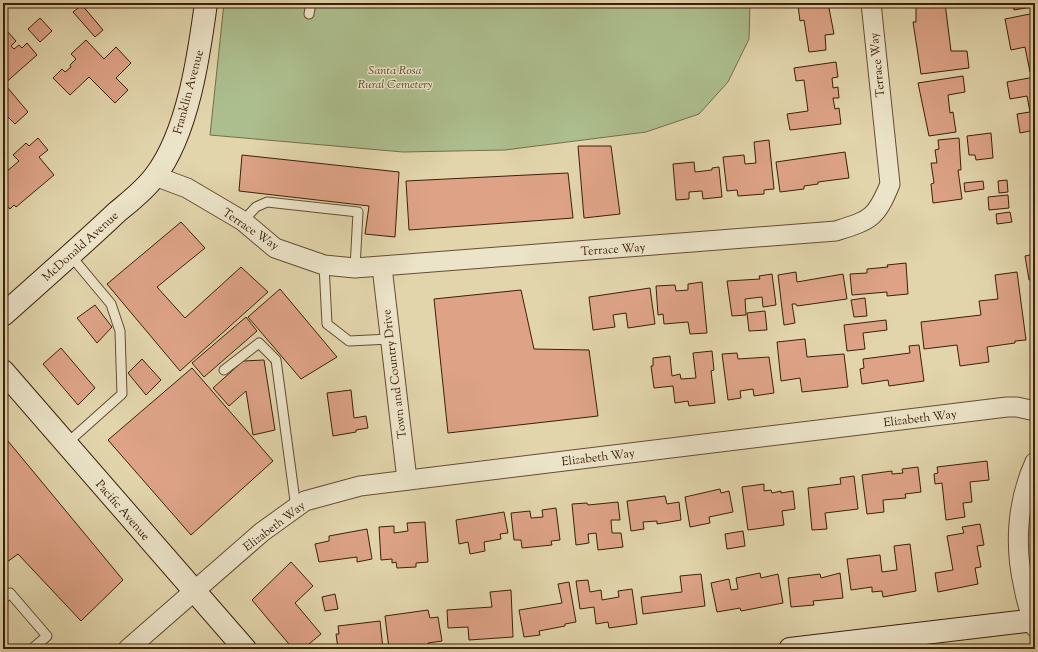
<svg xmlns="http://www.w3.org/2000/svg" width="1038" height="652" font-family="'Sorts Mill Goudy',serif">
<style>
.green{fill:#adbe8e;stroke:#746f4b}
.building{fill:#dea387;stroke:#3c2008}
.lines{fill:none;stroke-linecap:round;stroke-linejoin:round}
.lane-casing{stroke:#664d31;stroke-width:11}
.street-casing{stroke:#664d31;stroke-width:21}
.secondary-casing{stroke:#3c2008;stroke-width:24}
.lane{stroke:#ece4c9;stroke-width:9}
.street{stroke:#ece4c9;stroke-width:19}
.secondary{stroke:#ece4c9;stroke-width:22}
.labels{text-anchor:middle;stroke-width:3;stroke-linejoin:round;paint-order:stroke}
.street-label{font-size:12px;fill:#3c2008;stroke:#ece4c9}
.park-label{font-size:12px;font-style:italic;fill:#58482a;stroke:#ece4c9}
</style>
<rect width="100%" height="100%" fill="#e2d5ac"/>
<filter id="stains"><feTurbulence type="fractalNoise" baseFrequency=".005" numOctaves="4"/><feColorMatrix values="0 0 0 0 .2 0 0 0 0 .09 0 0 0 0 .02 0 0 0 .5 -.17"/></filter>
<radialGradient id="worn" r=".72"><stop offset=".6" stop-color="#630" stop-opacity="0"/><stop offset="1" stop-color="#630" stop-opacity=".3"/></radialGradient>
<path class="green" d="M 224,3 L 750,3 L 749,39 L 728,82 L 699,114 L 646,132 L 505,150 L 403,152 L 210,135 Z"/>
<g class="building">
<path d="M 828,3 L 834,34 L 825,35 L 826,50 L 809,52 L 804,20 L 800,21 L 798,5 Z"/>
<path d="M 945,3 L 951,51 L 967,51 L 969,68 L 921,74 L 913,22 L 916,22 L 916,5 Z"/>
<path d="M 1013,3 L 1031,3 L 1031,7 L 1014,10 Z"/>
<path d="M 82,5 L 103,30 L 95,37 L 73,12 Z"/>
<path d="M 1035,13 L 1035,71 L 1030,72 L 1025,47 L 1011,50 L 1005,19 Z"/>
<path d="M 40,18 L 52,31 L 40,42 L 28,29 Z"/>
<path d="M 7,31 L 16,41 L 11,46 L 14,49 L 19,45 L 22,48 L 27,43 L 37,55 L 3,85 L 3,35 Z"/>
<path d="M 86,40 L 104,59 L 116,47 L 131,63 L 116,78 L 128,90 L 115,103 L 89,77 L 70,95 L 53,78 L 62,69 L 65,72 L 71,67 L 70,65 L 76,59 L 71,54 Z"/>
<path d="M 836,62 L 838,77 L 832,78 L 833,88 L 838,87 L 839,98 L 833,98 L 835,109 L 839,108 L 841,124 L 790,130 L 787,114 L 808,111 L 804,80 L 796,81 L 794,68 Z"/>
<path d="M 963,76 L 965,92 L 948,95 L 950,113 L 953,112 L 956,132 L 929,136 L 918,83 Z"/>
<path d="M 1035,77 L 1035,130 L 1020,133 L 1017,114 L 1030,112 L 1027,96 L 1010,99 L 1007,82 Z"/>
<path d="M 7,87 L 28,112 L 15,124 L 3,112 L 3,91 Z"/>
<path d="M 991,133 L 993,158 L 976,160 L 975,155 L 969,155 L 967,136 Z"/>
<path d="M 38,138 L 48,150 L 39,157 L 54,175 L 16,207 L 14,205 L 10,209 L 3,201 L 7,196 L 3,192 L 3,171 L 4,170 L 6,172 L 19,161 L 13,155 L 26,143 L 29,146 Z"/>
<path d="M 959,138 L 961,170 L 958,170 L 962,199 L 933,203 L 931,184 L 934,183 L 931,163 L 937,163 L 935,150 L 939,149 L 938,140 Z"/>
<path d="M 769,140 L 774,189 L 764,190 L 764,194 L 738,196 L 737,190 L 727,191 L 723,157 L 744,155 L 745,164 L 756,163 L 754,142 Z"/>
<path d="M 578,146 L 611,146 L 620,214 L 584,218 Z"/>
<path d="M 845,152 L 849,178 L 818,182 L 818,184 L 804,186 L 804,189 L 780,192 L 776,162 Z"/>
<path d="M 242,155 L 399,172 L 395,237 L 365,234 L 369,206 L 239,191 Z"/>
<path d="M 694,162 L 695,172 L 712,170 L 712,168 L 719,167 L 722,197 L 703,199 L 702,191 L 689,192 L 689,199 L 676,200 L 673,164 Z"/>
<path d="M 568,173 L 573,218 L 409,230 L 406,181 Z"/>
<path d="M 1007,180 L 1008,192 L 999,193 L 998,181 Z"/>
<path d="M 983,181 L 984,189 L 965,192 L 964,183 Z"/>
<path d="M 1008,195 L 1009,208 L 989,210 L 988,197 Z"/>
<path d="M 1010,212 L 1012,222 L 997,224 L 996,214 Z"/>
<path d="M 181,222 L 205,248 L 157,287 L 185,318 L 241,267 L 268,292 L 180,371 L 107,284 Z"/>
<path d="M 1035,254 L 1035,279 L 1029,280 L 1025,256 Z"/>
<path d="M 906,263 L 908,294 L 887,296 L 887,292 L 852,295 L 850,274 L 867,273 L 867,269 L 888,267 L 887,265 Z"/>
<path d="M 796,272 L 797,282 L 843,274 L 847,299 L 797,306 L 796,304 L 792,304 L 795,323 L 784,325 L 778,275 Z"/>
<path d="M 1017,272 L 1026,340 L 1015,341 L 1015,343 L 987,347 L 989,362 L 960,366 L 957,345 L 924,349 L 921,322 L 981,315 L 979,301 L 998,299 L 995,275 Z"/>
<path d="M 772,274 L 776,305 L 763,307 L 762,297 L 745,299 L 746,315 L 732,316 L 727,281 L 760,279 L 759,276 Z"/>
<path d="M 702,282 L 707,333 L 690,334 L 688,322 L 664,324 L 663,314 L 658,315 L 656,286 L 675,285 L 676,291 L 688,290 L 688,284 Z"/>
<path d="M 650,288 L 655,324 L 628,328 L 626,313 L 613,315 L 615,327 L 593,330 L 589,297 Z"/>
<path d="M 280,289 L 337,357 L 301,379 L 248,317 Z"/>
<path d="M 521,290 L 534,349 L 589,350 L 598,416 L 448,433 L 434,299 Z"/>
<path d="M 865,298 L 867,316 L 854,317 L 851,300 Z"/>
<path d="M 95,305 L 112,327 L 97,343 L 77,318 Z"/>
<path d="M 765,311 L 767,330 L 749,331 L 747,313 Z"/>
<path d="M 246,317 L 257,331 L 204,377 L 192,363 Z"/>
<path d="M 886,320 L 887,330 L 863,333 L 865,349 L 847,351 L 844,325 Z"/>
<path d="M 805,339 L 807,357 L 844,354 L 848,387 L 802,392 L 800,378 L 781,381 L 777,342 Z"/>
<path d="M 919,345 L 924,381 L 889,386 L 888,380 L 862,384 L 860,369 L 864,368 L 863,359 L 910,353 L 909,346 Z"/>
<path d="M 61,348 L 95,388 L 78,405 L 43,364 Z"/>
<path d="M 712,351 L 714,370 L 711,371 L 715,403 L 689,406 L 688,401 L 675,403 L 673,386 L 654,388 L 651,366 L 653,366 L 653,358 L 670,356 L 672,376 L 680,374 L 681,379 L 696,378 L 693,353 Z"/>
<path d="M 737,353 L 738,359 L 769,357 L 774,393 L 754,396 L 753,389 L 740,391 L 741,398 L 728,400 L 722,354 Z"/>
<path d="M 142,359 L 161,380 L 146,395 L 128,373 Z"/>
<path d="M 264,360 L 275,430 L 253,435 L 246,391 L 229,406 L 213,388 L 243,361 Z"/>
<path d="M 192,368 L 273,461 L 191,535 L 108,440 Z"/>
<path d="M 351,390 L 354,418 L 366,416 L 368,428 L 356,430 L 356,432 L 333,436 L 327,393 Z"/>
<path d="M 3,435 L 123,580 L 81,621 L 18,554 L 3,565 Z"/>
<path d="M 987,461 L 989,480 L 970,482 L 972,502 L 963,503 L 965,517 L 946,520 L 942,483 L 935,484 L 934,474 L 938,473 L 937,467 Z"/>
<path d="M 918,467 L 921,492 L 905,494 L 906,498 L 883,500 L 884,512 L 867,514 L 862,475 L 892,471 L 892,474 L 903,473 L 902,469 Z"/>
<path d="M 854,476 L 858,509 L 825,513 L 827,529 L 812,530 L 808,488 L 841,484 L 840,478 Z"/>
<path d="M 764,484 L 764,491 L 771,490 L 772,493 L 781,491 L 781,493 L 793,491 L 795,509 L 782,511 L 784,525 L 748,530 L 742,487 Z"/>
<path d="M 720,489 L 721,493 L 729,491 L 733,512 L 709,517 L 710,523 L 690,527 L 685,497 Z"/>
<path d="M 665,496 L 667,504 L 679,502 L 681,520 L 657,524 L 657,521 L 643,522 L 644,529 L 631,531 L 627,501 Z"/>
<path d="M 618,502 L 620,520 L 611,520 L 612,533 L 621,533 L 623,547 L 598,550 L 596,533 L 588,534 L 589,543 L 576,545 L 572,504 L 587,503 L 588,505 Z"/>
<path d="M 556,508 L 560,540 L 551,541 L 552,545 L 522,548 L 521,540 L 514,540 L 511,513 L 530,511 L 531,518 L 543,517 L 542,510 Z"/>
<path d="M 504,512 L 508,533 L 500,534 L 501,539 L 484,542 L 485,551 L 470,554 L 468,542 L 459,544 L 456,520 Z"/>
<path d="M 425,522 L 428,562 L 416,563 L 416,567 L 397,568 L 396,562 L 392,563 L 392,559 L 381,560 L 379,527 L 394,526 L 394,533 L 408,531 L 407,523 Z"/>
<path d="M 980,524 L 984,545 L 977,546 L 981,567 L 975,568 L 978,584 L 938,592 L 935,573 L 953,570 L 947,536 L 964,533 L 962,527 Z"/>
<path d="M 367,529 L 372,559 L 357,562 L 357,557 L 319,562 L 315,544 L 329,541 L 329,536 Z"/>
<path d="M 743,531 L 745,546 L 727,549 L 725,534 Z"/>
<path d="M 910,544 L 916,591 L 883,597 L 882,591 L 872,592 L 872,587 L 851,590 L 847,559 L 880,555 L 882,572 L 897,570 L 894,546 Z"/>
<path d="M 291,562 L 313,586 L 295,603 L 321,634 L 303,649 L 293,649 L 252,600 Z"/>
<path d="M 760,573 L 761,578 L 778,574 L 783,603 L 741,611 L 740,608 L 717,612 L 711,583 L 729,579 L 731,590 L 738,589 L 736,578 Z"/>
<path d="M 840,573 L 843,598 L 813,601 L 814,605 L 791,607 L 788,578 L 820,574 L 821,578 Z"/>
<path d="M 701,574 L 705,606 L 643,614 L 641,597 L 682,592 L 680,576 Z"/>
<path d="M 588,580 L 590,592 L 601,590 L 602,600 L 619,597 L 618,591 L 632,589 L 637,624 L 609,628 L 608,622 L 596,624 L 594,607 L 580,609 L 576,581 Z"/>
<path d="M 569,582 L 576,622 L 565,624 L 565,626 L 539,631 L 540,635 L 524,637 L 519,610 L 562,603 L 558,584 Z"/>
<path d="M 511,590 L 513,637 L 469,640 L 468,627 L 448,628 L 447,610 L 492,607 L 490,592 Z"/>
<path d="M 335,594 L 338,609 L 325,611 L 322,597 Z"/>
<path d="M 428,610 L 430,618 L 438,617 L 442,641 L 428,643 L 429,647 L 389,649 L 385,616 Z"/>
<path d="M 380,621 L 383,649 L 338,649 L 336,634 L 339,634 L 338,626 Z"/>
</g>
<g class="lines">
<g class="lane-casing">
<g id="lane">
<path d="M 309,14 L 311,3"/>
<path d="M 243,221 L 256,207 L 267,202 L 358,212 L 355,268"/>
<path d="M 324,265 L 327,324 L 349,341 L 390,339"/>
<path d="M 224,370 L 259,343 L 276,360 L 296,508"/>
<path d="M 66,444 L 122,394 L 120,331 L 111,304 L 71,256"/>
<path d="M 3,599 L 10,593 L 47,636 L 32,649"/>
</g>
</g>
<g class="street-casing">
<g id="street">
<path d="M 155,176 L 187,188 L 243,221 L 275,248 L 324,265 L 355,268 L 836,231 C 870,220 876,219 890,184 L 871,3"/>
<path d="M 382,267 L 407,480"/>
<path d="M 1035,462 C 1017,501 1014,546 1024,588 C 1026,601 1031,614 1035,627"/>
<path d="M 128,649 L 262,532 L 305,501 L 360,486 L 1007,407 L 1017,407 L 1035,411"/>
</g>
</g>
<g class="secondary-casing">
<g id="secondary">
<path d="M 3,315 C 41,281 79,248 116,213 C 129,202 145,190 155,176 C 188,133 199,55 206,3"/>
<path d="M 3,371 L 245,649"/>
<path d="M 790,649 L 1035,620"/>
</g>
</g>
<use href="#lane" class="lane"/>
<use href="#street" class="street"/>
<use href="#secondary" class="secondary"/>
</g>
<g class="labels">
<g class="street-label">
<text transform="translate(877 65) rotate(-96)" y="4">Terrace Way</text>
<text transform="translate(188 92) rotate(-75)" y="4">Franklin Avenue</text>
<text transform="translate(251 229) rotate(34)" y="4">Terrace Way</text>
<text transform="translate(80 246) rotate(-42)" y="4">McDonald Avenue</text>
<text transform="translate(613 249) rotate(-4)" y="4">Terrace Way</text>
<text transform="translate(394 374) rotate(-97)" y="4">Town and Country Drive</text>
<text transform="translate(920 418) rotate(-7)" y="4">Elizabeth Way</text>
<text transform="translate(598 457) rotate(-7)" y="4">Elizabeth Way</text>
<text transform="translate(123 510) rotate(49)" y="4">Pacific Avenue</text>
<text transform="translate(274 526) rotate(-37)" y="4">Elizabeth Way</text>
</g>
<g class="park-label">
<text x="395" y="74">Santa Rosa<tspan x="395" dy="14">Rural Cemetery</tspan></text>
</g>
</g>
<rect width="1038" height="652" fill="none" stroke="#e2d5ac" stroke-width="16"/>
<rect x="4" y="4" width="1030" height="644" fill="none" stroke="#3c2008" stroke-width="2"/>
<rect x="8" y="8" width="1022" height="636" fill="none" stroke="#3c2008"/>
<rect width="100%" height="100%" filter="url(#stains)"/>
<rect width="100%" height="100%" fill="url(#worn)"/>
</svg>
